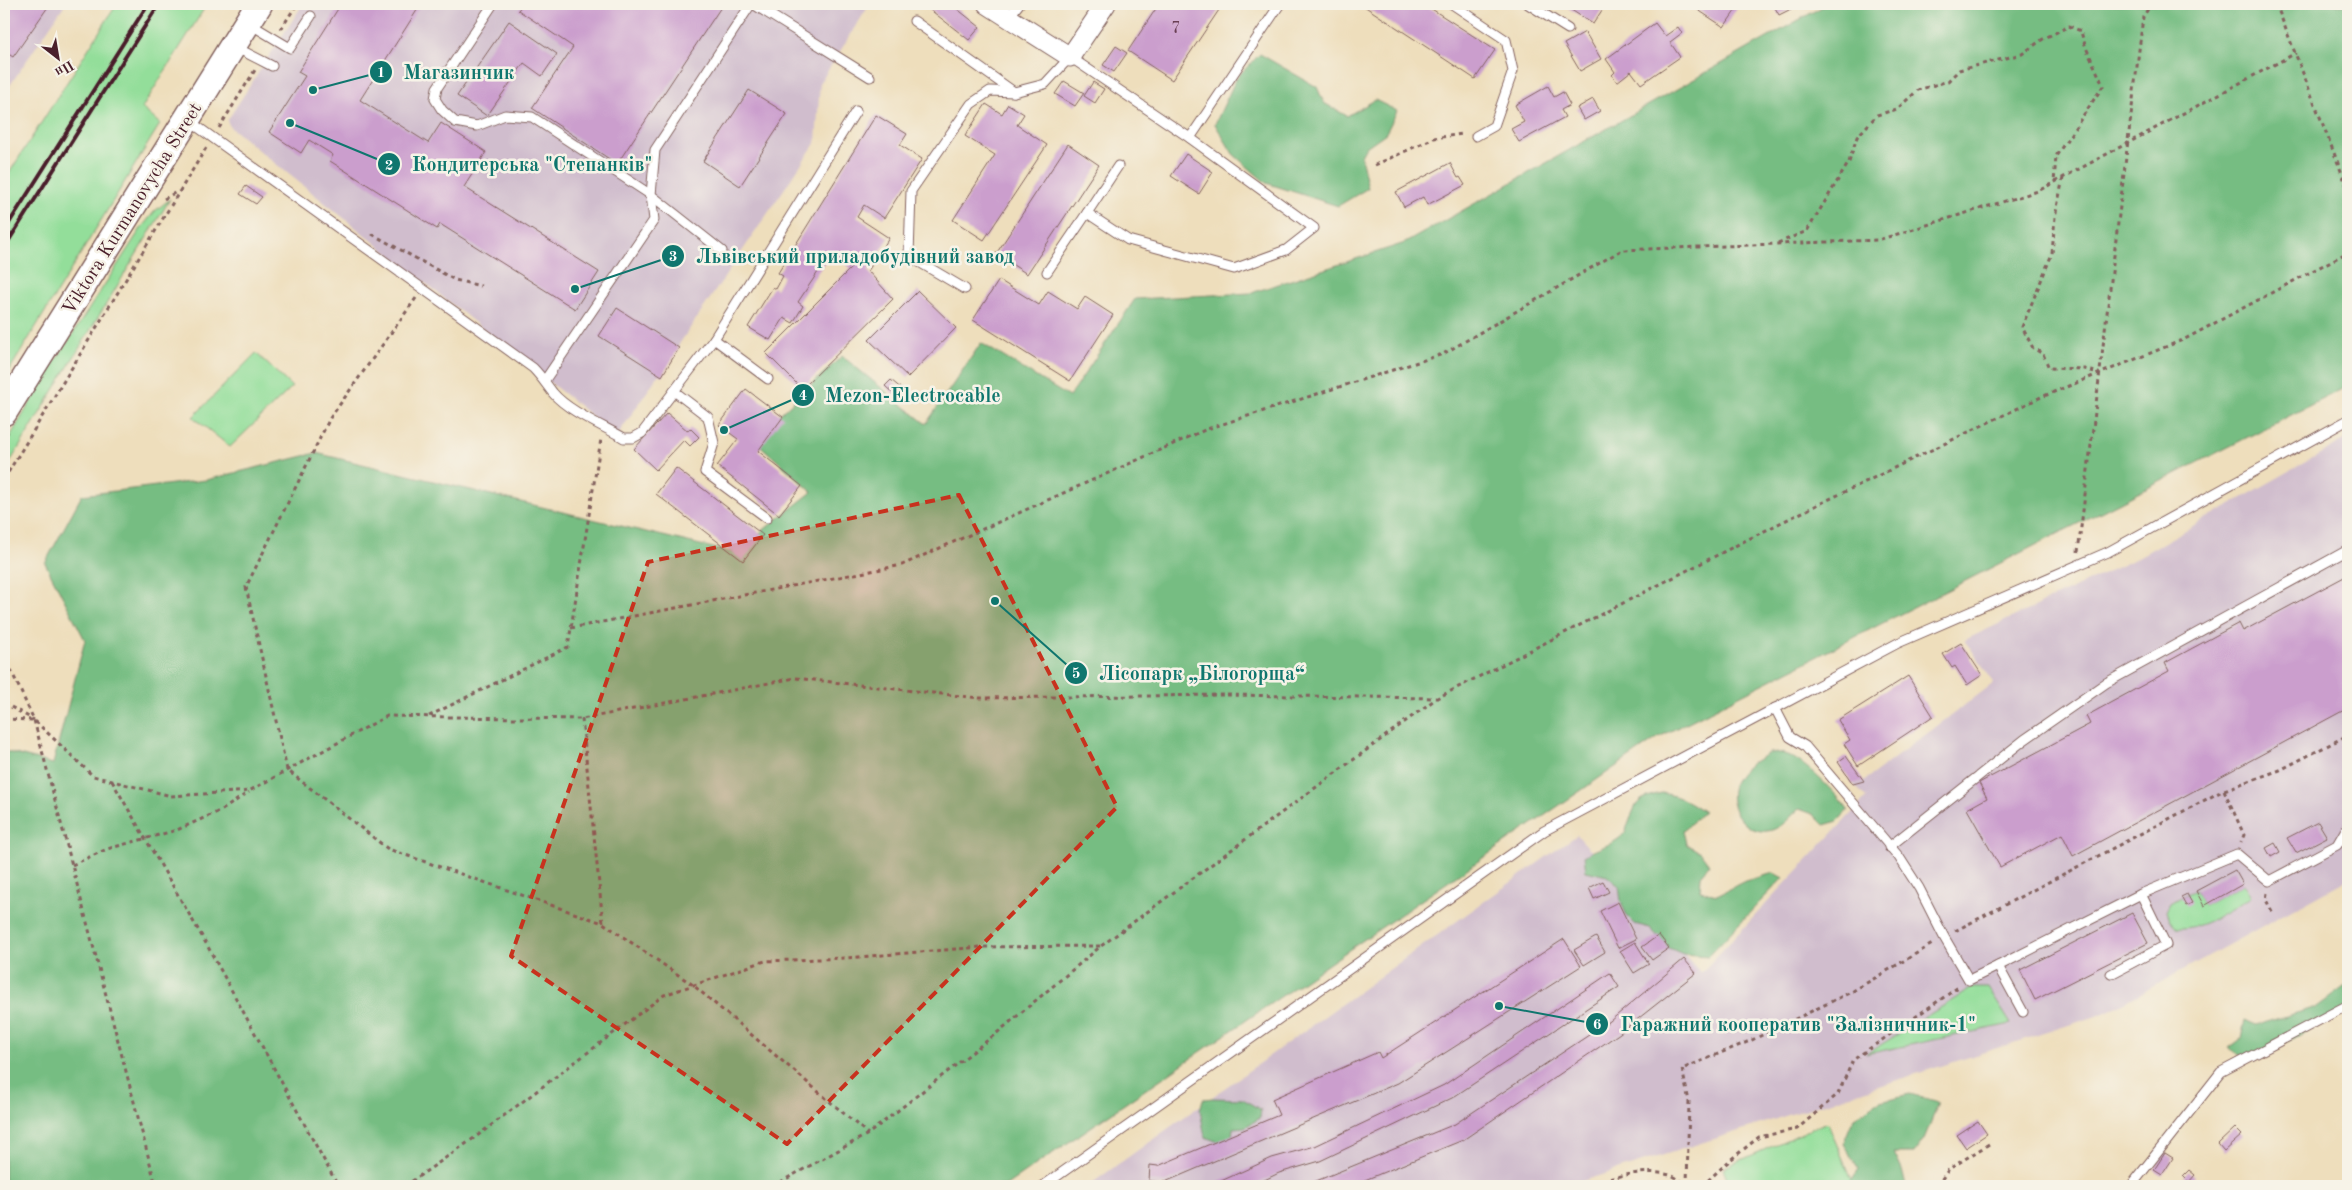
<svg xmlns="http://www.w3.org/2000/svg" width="2352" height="1190" font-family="'Old Standard TT',serif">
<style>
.industrial{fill:#d0bdcd}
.green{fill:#93de9a;stroke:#6e7e62}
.forest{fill:#76bd82;stroke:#606e56}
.building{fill:#cb9ecd}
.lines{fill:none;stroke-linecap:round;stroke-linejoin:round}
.lane-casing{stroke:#83625e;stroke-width:11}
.street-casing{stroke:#83625e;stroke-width:21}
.secondary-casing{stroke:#83625e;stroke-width:29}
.path{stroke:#83625e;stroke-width:3;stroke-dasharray:4 4;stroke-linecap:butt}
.lane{stroke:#fff;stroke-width:9}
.street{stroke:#fff;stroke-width:19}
.secondary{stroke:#fff;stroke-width:26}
.rail{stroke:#4a1f2b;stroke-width:4}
.marked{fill:#c8321e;fill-opacity:0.2;stroke:#c8321e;stroke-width:4;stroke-dasharray:10 6;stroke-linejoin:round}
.labels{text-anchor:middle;stroke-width:5;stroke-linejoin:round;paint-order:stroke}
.number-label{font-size:16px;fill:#6a3f54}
.street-label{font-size:19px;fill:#4a1f2b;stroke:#f7f3e8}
.leader{fill:none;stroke:#0f766e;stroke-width:2}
.callout-dot{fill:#0f766e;stroke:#f7f3e8;stroke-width:2}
.mark-label{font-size:15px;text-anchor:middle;font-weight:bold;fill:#fff}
.callout-label{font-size:20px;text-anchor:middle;font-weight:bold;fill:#0f766e;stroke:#f7f3e8;stroke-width:5;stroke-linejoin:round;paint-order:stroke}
</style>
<rect width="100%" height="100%" fill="#f7f3e8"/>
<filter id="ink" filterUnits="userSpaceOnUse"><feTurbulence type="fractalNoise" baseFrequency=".02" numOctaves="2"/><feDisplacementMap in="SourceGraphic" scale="10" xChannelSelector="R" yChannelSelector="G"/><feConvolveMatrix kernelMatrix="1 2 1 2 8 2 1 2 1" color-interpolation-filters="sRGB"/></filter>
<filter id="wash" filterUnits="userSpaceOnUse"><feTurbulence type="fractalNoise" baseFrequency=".0096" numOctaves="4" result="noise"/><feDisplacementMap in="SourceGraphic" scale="20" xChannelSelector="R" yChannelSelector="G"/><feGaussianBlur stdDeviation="1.12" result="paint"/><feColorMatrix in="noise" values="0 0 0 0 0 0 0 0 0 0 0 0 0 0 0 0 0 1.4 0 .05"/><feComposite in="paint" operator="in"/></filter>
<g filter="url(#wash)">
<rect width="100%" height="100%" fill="#eedebc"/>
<g class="industrial">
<path d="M 4,4 L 65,4 L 4,94 Z"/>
<path d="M 303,4 L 870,4 L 820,83 L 816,142 L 617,436 L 231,128 L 227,121 Z"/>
<path d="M 2348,438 L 2348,879 L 2103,1014 L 1567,1186 L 1561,1186 L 1558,1182 L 1531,1176 L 1505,1186 L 1088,1186 L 1577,835 L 1701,973 L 1866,798 L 1853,784 L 1864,781 L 1994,683 L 1965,640 L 2131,561 Z"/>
</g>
<g class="green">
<path d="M 117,4 L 207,4 L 142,108 L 160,124 L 4,379 L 4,181 Z"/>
<path d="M 170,199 L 4,472 L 4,447 L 50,369 L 142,227 L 155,211 Z"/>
<path d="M 256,353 L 292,387 L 230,447 L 193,417 Z"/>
<path d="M 2243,884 L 2251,897 C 2229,909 2203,930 2177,928 L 2170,920 L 2167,911 L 2171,903 L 2195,889 L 2204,906 Z"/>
<path d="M 1972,988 L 1988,988 L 2011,1024 L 1866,1054 Z"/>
<path d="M 1827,1122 L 1852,1180 L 1838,1186 L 1730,1186 L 1723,1168 Z"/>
</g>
<g class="forest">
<path d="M 1827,4 L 2348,4 L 2348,386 L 1659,737 L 1005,1186 L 4,1186 L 4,751 L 53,764 L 85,640 L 45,563 L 82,495 L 206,480 L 316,453 L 734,553 L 812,492 L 753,439 L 842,356 L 926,424 L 981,343 L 1069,397 L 1135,299 L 1251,293 L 1405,243 Z"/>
<path d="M 1260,54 L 1317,87 L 1324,103 L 1347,116 L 1375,100 L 1397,111 L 1386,133 L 1366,147 L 1361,156 L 1368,188 L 1338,206 L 1266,183 L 1233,154 L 1215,124 L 1237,77 Z"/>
<path d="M 1769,753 C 1774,753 1780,752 1784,754 C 1802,758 1838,795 1848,810 L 1838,821 L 1824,825 L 1813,814 L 1799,809 C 1792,815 1784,825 1775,829 C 1749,840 1723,808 1734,783 C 1741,768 1755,761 1769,753 Z"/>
<path d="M 1662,793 C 1679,796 1690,802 1704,812 L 1683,830 L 1686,844 L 1700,852 L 1709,864 L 1701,876 L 1700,891 L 1717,895 L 1745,881 L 1774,873 L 1783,878 L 1708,956 L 1683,954 L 1669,948 L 1650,928 L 1635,924 L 1627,916 L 1621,902 L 1619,886 L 1607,876 L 1586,871 L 1584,856 C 1597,848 1613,845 1623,835 C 1626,832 1626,828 1628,825 C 1637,801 1636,799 1662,793 Z"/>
<path d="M 2348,984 L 2348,1010 L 2271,1050 L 2241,1056 L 2229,1048 L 2241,1039 L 2245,1020 L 2256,1025 L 2317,1007 Z"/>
<path d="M 1910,1094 L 1939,1102 L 1924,1139 L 1914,1153 L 1894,1153 L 1902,1170 L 1906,1186 L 1847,1186 L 1859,1169 L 1843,1144 L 1854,1117 L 1880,1101 Z"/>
<path d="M 1213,1098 L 1243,1099 L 1261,1110 L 1260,1118 L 1245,1127 L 1233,1128 L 1232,1137 L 1224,1144 L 1205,1137 L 1200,1110 L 1203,1099 Z"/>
</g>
<g id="blocks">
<g class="building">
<path d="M 4,4 L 50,4 L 13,57 L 7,53 L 4,58 Z"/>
<path d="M 341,4 L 421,4 L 360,100 L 428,143 L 441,123 L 486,152 L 464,187 L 599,272 L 575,309 L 440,224 L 437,229 L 330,161 L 333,155 L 309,140 L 301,153 L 269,132 L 305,76 L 298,72 Z"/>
<path d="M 523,4 L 723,4 L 617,164 L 532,108 L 573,47 L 518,10 Z"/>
<path d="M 926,4 L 951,4 L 980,27 L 969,40 L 924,5 Z"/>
<path d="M 1159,4 L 1223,4 L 1172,80 L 1128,51 Z"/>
<path d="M 1361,4 L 1424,4 L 1495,50 L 1475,79 Z"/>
<path d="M 1562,4 L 1606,4 L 1593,24 Z"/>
<path d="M 1689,4 L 1740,4 L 1724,27 Z"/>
<path d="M 1773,4 L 1801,4 L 1779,15 Z"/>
<path d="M 509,21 L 557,54 L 542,76 L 524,63 L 487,116 L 457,96 Z"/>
<path d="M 1655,23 L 1665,36 L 1678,27 L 1682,33 L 1670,42 L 1680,57 L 1641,84 L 1631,71 L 1617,82 L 1612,75 L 1615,72 L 1606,59 Z"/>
<path d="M 1585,32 L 1601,59 L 1580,71 L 1564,44 Z"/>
<path d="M 1116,46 L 1127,53 L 1114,72 L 1103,65 Z"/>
<path d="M 1064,81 L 1084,93 L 1075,106 L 1055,94 Z"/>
<path d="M 1093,82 L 1104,89 L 1095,103 L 1084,96 Z"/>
<path d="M 1548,86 L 1554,97 L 1563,92 L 1570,105 L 1561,110 L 1565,117 L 1519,142 L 1511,129 L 1524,122 L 1515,105 Z"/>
<path d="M 749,90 L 787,114 L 740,186 L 703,161 Z"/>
<path d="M 1593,99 L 1600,111 L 1584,120 L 1577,108 Z"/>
<path d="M 986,104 L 1002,114 L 1008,104 L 1024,114 L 1017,125 L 1047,145 L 984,240 L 953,220 L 995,155 L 965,136 Z"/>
<path d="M 876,115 L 907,134 L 900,145 L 922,159 L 884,218 L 864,205 L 857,217 L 889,238 L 868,271 L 893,299 L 802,389 L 766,353 L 851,268 L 830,254 L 798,302 L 803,306 L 793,323 L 784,318 L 770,340 L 748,327 L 773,287 L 776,289 L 783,276 L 778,273 Z"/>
<path d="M 1068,144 L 1099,165 L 1027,274 L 996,254 Z"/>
<path d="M 1186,154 L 1213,172 L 1199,194 L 1171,176 Z"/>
<path d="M 1450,163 L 1458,178 L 1460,177 L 1465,185 L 1427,205 L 1423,197 L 1404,207 L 1396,192 Z"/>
<path d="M 246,186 L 262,197 L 256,204 L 240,194 Z"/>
<path d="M 999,280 L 1039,305 L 1048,291 L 1077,309 L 1085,297 L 1113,315 L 1070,381 L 973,320 Z"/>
<path d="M 918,291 L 956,328 L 908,377 L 869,340 Z"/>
<path d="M 617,308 L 679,348 L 662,376 L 599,336 Z"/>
<path d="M 891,380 L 903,390 L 897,397 L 885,386 Z"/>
<path d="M 746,389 L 783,417 L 758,451 L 802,486 L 779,515 L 717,466 L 738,439 L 719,425 Z"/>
<path d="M 667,413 L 688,431 L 690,428 L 699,437 L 690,446 L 684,440 L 656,470 L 634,449 Z"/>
<path d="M 676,468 L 763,535 L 743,561 L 656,494 Z"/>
<path d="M 2348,575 L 2348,708 L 2073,856 L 2062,834 L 2000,867 L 1967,809 L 1987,798 L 1979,783 L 2090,724 L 2086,716 L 2169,671 L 2165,663 L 2239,623 L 2243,631 Z"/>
<path d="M 1961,643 L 1982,675 L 1967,685 L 1955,666 L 1952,668 L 1943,654 Z"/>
<path d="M 1908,676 L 1933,716 L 1858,766 L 1844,744 L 1850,740 L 1838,720 Z"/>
<path d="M 1846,756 L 1864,781 L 1853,784 L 1838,762 Z"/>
<path d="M 2318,822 L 2327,837 L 2296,853 L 2287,838 Z"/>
<path d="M 2275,843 L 2280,852 L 2271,857 L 2266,848 Z"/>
<path d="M 2235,870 L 2243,884 L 2204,906 L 2196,891 Z"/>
<path d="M 1603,881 L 1609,892 L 1594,899 L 1589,888 Z"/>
<path d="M 2187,894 L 2192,903 L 2186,906 L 2181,897 Z"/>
<path d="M 1618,902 L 1636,939 L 1618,948 L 1600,911 Z"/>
<path d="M 2132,913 L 2148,943 L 2035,1000 L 2020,970 Z"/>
<path d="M 1659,935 L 1669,948 L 1652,960 L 1642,947 Z"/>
<path d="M 1596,937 L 1605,952 L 1584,965 L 1574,950 Z"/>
<path d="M 1564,939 L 1581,966 L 1398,1083 L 1165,1182 L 1149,1181 L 1150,1165 L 1158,1166 L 1279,1115 L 1272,1099 L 1378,1052 L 1381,1058 Z"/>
<path d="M 1635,942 L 1649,964 L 1634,973 L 1620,951 Z"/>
<path d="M 1684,959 L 1696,973 L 1620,1033 L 1463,1140 L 1350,1186 L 1304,1186 L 1455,1124 L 1610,1021 Z"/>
<path d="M 1610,973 L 1619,987 L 1452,1098 L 1320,1161 L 1279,1173 L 1252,1186 L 1210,1186 L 1272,1158 L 1315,1146 L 1444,1085 Z"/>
<path d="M 1978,1121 L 1987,1134 L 1966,1148 L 1957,1135 Z"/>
<path d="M 2235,1128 L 2242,1135 L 2224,1151 L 2218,1144 Z"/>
<path d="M 2165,1153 L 2173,1158 L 2162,1175 L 2154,1170 Z"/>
<path d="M 2189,1170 L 2195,1175 L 2189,1182 L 2183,1176 Z"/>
</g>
</g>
</g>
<g filter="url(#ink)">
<use href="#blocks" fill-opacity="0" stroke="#83625e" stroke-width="1"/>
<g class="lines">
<g class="lane-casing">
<g id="lane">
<path d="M 493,4 L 437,88 L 435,99 L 442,110 L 455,122 L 477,126 L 505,115 L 532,117 L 651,195 L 722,251"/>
<path d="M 753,4 L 870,77"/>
<path d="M 1452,4 L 1506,40 L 1513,71 L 1494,126 L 1476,136"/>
<path d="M 1528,4 L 1568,29"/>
<path d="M 1008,18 L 1019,4"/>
<path d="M 914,21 L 1014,92"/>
<path d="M 250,24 L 290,48 L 311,16"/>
<path d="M 235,47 L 272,66"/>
<path d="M 188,120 L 533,368 C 541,376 546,384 553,393 C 568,411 603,426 624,438 L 633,438 L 642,433 L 714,339 L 856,111"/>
<path d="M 1190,138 L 1280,4"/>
<path d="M 1047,272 L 1087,213"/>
<path d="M 965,289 L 909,256 L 911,191 L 971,104 L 990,91 L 1014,92 L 1045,84 L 1070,57 L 1190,138 L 1314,228 L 1286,250 L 1234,269 L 1128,240 L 1087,213 L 1118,166"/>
<path d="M 714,339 L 768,379"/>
<path d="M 545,380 L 654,220 L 651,195 L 655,150 L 751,4"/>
<path d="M 674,391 L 708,417 L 714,443 L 705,472 L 767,518"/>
<path d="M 1775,708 L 1790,737 L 1805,746 L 1899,857 L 1919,888 L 1944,937 L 1969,980 L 1998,966 L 2023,1012"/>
<path d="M 1889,847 L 2024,740 L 2106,683 L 2348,550"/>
<path d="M 1998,966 L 2141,894 L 2237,854 L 2269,881 L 2337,845 L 2348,826"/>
<path d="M 2111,974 L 2166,945 L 2141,894"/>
<path d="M 1043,1186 L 1544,831 L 1898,643 L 2108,552 L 2348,420"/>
<path d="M 2131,1186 L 2221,1072 L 2348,1005"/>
</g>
</g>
<g class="street-casing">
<path id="street" d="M 987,4 L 1070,57 L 1106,4"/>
</g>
<g class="secondary-casing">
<path id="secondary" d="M 4,412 L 259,4"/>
</g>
<g class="path">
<path d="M 2276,4 L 2348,189"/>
<path d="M 281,29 L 297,4"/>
<path d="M 219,128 L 255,70"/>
<path d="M 1375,165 L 1434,138 L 1463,134"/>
<path d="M 2063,178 L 2055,217 L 2052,254 L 2022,327 L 2033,348 L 2043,354 L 2049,368 L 2084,369 L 2099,373"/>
<path d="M 164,199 L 178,191"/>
<path d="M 372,234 L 455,280 L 481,286"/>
<path d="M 1778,243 L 1807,231 L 1849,162 L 1857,137 L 1877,115 L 1897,109 L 1918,90 L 1948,81 L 1959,70 L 2022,54 L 2043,39 L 2069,26 L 2081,31 C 2085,50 2096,67 2103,86 L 2056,156 L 2054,183"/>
<path d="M 416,298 L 330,418 L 246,587 L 287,770 L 388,849 L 603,923 L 693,985 L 868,1134"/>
<path d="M 4,440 L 8,432"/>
<path d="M 4,479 L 206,148"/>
<path d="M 2078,552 L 2143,17 L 2151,4"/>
<path d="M 571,628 L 902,565 L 1207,429 L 1443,354 L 1622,250 L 1878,240 L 2038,191 L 2296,53"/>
<path d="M 4,655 L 34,720 L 156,1186"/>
<path d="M 4,703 L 34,720"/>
<path d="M 429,716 L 568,647 L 601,439"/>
<path d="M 4,719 L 34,720 L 93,776 L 171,796 L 249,791 L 387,716 L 582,719 L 795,678 L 979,698 L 1225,695 L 1436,698"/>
<path d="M 582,719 L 603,923"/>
<path d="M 112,781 L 207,945 L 338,1186"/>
<path d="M 2224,790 L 2244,835 L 2241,842"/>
<path d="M 72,865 L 107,849 L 177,830 L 222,810 L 249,792"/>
<path d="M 2267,893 L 2266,900 L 2273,913"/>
<path d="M 1955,931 L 2224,790 L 2280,770 L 2348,735"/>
<path d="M 1687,1185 L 1689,1101 L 1682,1069 L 1752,1040 L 1853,991 L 1934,943"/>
<path d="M 405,1186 L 477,1136 L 664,995 L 765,961 L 846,958 L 981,947 L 1101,946"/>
<path d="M 773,1186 L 868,1134 L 998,1032 L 1101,946 L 1437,698 L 1780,523 L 2039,398 L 2185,339 L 2348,252"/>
<path d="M 1587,1186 C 1613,1177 1642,1168 1670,1175 C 1675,1176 1681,1182 1686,1185"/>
<path d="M 1702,1186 L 1729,1161 L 1759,1137 L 1797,1129 L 1838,1094 L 1853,1060 L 1960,986"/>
<path d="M 1937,1186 L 1949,1169 L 1989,1144"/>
</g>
<use href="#lane" class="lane"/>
<use href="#street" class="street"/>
<use href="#secondary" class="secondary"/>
<g class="rail">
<path d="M 4,231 L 148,4"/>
<path d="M 4,248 L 159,4"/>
</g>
</g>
</g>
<path class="marked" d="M 959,495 L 1117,807 L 787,1144 L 511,956 L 648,562 Z"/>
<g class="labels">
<g class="number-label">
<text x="1176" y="33">7</text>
</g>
<g class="street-label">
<text transform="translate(131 208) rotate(-58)" y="7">Viktora Kurmanovycha Street</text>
</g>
</g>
<path class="leader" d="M313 90L381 72M290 123L389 164M575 289L673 256M724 430L803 395M995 601L1076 673M1499 1006L1597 1024"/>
<g class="callout-dot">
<circle cx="313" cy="90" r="5"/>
<circle cx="290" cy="123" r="5"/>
<circle cx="575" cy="289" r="5"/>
<circle cx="724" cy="430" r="5"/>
<circle cx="995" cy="601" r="5"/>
<circle cx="1499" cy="1006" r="5"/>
<circle cx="381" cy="72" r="12"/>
<circle cx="389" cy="164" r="12"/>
<circle cx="673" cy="256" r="12"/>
<circle cx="803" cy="395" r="12"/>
<circle cx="1076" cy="673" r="12"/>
<circle cx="1597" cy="1024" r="12"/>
</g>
<g class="mark-label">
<text x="381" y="77">1</text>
<text x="389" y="170">2</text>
<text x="673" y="261">3</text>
<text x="803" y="400">4</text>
<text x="1076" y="678">5</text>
<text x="1597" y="1029">6</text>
</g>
<g class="callout-label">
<text x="459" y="79">Магазинчик</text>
<text x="532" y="171">Кондитерська "Степанків"</text>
<text x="855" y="263">Львівський приладобудівний завод</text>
<text x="913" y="402">Mezon-Electrocable</text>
<text x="1202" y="680">Лісопарк „Білогорща“</text>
<text x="1798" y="1031">Гаражний кооператив "Залізничник-1"</text>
</g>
<rect width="2352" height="1190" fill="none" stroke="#f7f3e8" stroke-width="20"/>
<g transform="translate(58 58) rotate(149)" stroke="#f7f3e8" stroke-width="4" paint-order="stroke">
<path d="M0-4L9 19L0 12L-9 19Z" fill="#4a1f2b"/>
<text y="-8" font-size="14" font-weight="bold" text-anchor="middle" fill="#4a1f2b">Пн</text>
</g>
</svg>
